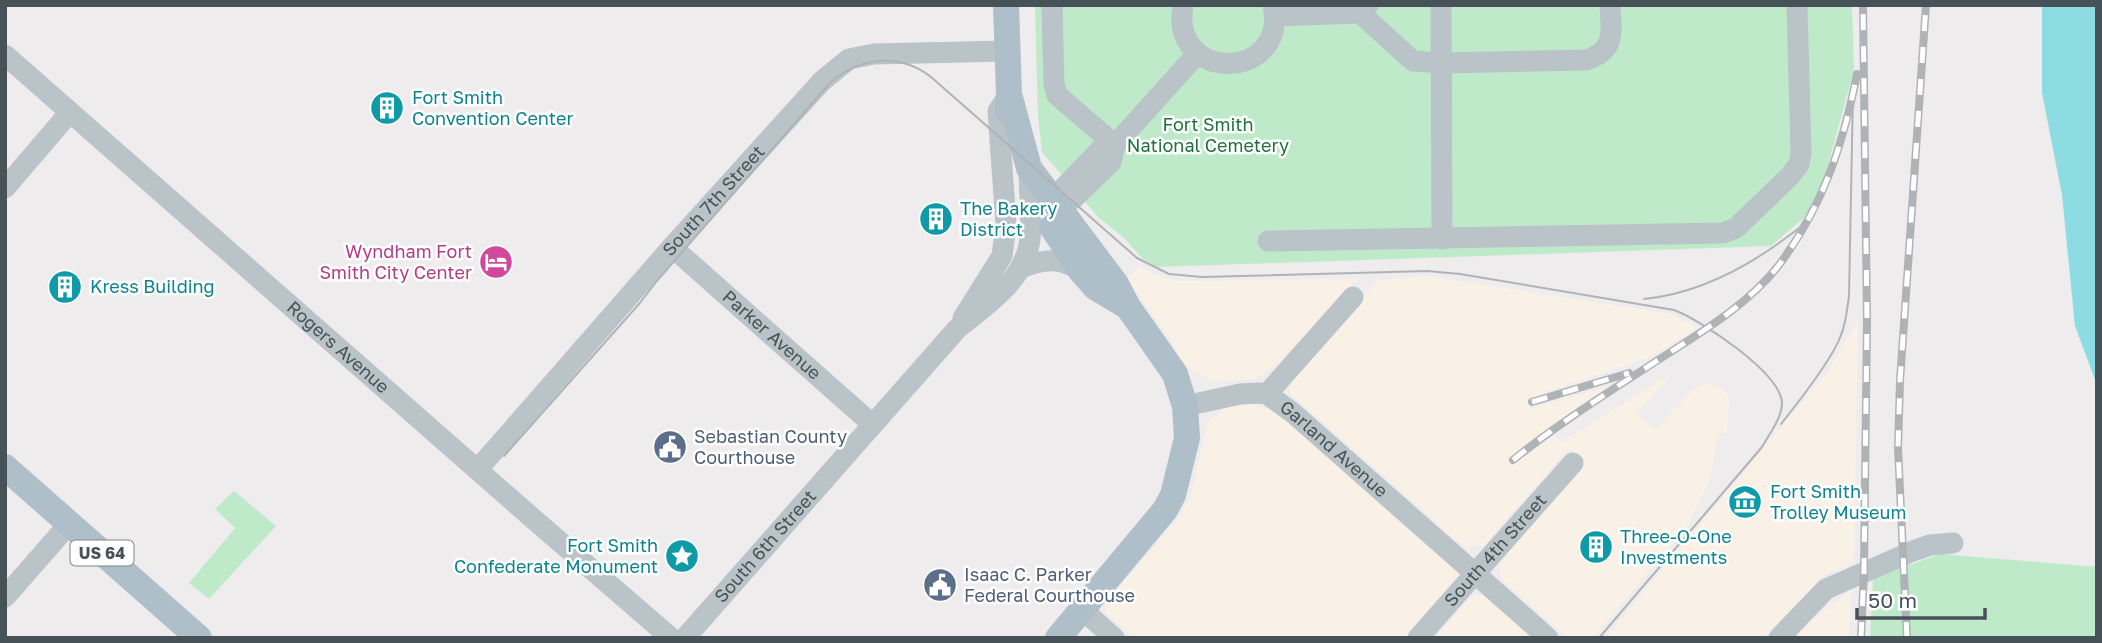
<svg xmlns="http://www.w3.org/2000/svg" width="2102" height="643" font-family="'Golos Text',sans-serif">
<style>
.commercial{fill:#f9f1e6}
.green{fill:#beeac9}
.water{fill:#8edce3}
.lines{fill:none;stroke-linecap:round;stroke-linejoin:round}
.minor{stroke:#b9c3c8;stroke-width:21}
.major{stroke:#aebfc9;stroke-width:26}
.tram{stroke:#afb3b6;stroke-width:2}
.rail-casing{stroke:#afb3b6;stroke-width:8}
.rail{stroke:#fff;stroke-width:5;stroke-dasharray:16;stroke-linecap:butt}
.labels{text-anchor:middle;stroke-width:5;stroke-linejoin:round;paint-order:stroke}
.shield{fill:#fff;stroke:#7e868a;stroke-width:2}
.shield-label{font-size:16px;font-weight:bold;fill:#465258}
.culture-label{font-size:18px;fill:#0d838f;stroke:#fff;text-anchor:start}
.park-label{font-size:18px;fill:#1e723d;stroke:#fff}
.street-label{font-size:18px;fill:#465258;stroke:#fff}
.hotel-label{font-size:18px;fill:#b23c85;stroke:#fff;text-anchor:end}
.service-label{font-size:18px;fill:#4e5e75;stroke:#fff;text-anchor:start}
</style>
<rect width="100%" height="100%" fill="#efeced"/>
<g class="commercial">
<path d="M 1140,266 L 1157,276 L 1178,281 L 1358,279 L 1277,364 L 1265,373 L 1255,379 L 1215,382 L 1192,371 L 1183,363 L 1170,339 L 1138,294 L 1123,281 Z"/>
<path d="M 1426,276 L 1671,314 L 1698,328 L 1653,356 L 1529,398 L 1530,409 L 1609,386 L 1508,458 L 1512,466 L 1554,435 L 1561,442 L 1672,373 L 1636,415 L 1656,430 L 1693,389 L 1706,383 L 1722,388 L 1729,398 L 1727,432 L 1718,435 L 1711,475 L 1688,525 L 1593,638 L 1568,638 L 1501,578 L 1500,563 L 1585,460 L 1568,449 L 1482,547 L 1476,544 L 1469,551 L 1291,394 L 1289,388 L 1295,377 L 1378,280 Z"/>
<path d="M 1858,319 L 1854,563 L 1824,575 L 1764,638 L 1605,638 L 1828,371 Z"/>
<path d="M 1251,405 L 1271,409 L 1288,419 L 1461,572 L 1459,584 L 1405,638 L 1135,638 L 1105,612 L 1106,602 L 1176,522 L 1191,495 L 1208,421 L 1228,407 Z"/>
<path d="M 1851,589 L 1849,638 L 1796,638 L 1808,624 Z"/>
<path d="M 1485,594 L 1537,638 L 1435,638 L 1471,597 Z"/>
</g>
<g class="green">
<path d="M 1035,5 L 1852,5 L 1854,70 L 1825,176 L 1805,217 L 1771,246 L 1157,267 L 1142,258 L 1122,236 L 1099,218 L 1042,152 L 1038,115 Z"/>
<path d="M 234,491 L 276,526 L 209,599 L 189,583 L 235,528 L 215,509 Z"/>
<path d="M 1940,554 L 2097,567 L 2097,638 L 1870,638 L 1873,578 Z"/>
</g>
<path class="water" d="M 2042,5 L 2097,5 L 2097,385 L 2075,326 L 2062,195 L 2042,93 Z"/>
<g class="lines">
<g class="minor">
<path d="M 1052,5 L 1054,84 L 1057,95 L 1115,145"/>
<path d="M 1183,5 C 1169,84 1289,82 1273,5"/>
<path d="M 1441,5 L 1442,239"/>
<path d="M 1360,13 L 1413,61 L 1442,63 L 1586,60 C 1617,50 1611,32 1610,5"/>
<path d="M 1275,16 L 1360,13 L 1368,5"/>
<path id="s1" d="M 5,55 L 522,509 L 671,638"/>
<path d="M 5,188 L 70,112"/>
<path d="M 1073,199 L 1111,162 L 1115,145"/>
<path d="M 1052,200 L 1101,149 L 1115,145 L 1197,54"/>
<path d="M 1268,241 L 1723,233 L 1736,228 L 1790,176 L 1799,164 L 1801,153 L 1797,5"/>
<path id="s2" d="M 672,247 L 872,424"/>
<path d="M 1021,268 C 1044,259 1060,257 1081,271"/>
<path d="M 963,318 L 1002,256 L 1006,224 L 998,111 L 1008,96"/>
<path d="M 1267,394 L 1353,297"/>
<path id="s3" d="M 1185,406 L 1240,394 L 1258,393 L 1267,394 L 1293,413 L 1548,638"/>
<path id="s4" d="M 478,469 L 672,247 L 822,81 L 849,59 L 874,54 L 1008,51"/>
<path d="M 5,597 L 69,524"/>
<path d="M 1083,610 L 1114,638"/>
<path id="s5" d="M 685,638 L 957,329 C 987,304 1025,281 1030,239 C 1032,216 1029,191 1029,168"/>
<path id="s6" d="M 1418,638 L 1573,463"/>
<path d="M 1779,638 L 1826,589 L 1913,551 L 1930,545 L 1953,543"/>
</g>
<g class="major">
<path d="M 1006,5 L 1009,94 L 1008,112"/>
<path d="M 1009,94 L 1029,168 L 1116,284 L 1128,307 L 1175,374 L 1185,406 L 1187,438 L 1173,495 L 1165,510 L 1058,638"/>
<path d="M 1052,227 L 1081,271 L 1095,287 L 1125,305"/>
<path d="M 5,467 L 199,638"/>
</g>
<g class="tram">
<path d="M 1644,299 C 1706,293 1762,259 1809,220"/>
<path d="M 1781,424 C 1797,404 1833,358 1841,335 C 1846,323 1847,309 1849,296 L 1853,93"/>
<path d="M 504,456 L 639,304 L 656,282 L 829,84 C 858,57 899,52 931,77 L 1137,258 L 1169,274 L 1202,277 L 1427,271 L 1460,274 L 1674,310 C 1701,320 1781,373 1782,403 C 1782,418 1769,434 1762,447 L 1599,638"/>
</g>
<g class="rail-casing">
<g id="rail">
<path d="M 1532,402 L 1629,373"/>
<path d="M 1513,460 C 1559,423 1609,392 1658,360 C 1700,333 1748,305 1779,265 C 1823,206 1843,145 1857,74"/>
<path d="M 1861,638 L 1864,571 L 1867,320 L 1863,5"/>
<path d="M 1907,638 L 1898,448 L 1900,381 L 1926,5"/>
</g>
</g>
<use href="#rail" class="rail"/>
</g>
<defs>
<g id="building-disc" transform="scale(1.75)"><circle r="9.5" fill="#0f9aa8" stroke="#fff"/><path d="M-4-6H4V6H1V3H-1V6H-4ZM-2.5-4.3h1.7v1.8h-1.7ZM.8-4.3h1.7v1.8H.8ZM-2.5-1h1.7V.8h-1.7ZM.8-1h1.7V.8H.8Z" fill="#fff"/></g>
<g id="hotel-disc" transform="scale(1.75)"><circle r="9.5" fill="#d1479c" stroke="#fff"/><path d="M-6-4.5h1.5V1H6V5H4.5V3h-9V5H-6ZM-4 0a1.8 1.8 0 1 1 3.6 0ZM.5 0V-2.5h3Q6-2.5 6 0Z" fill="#fff"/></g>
<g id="civic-disc" transform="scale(1.75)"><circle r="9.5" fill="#5c6f8a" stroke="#fff"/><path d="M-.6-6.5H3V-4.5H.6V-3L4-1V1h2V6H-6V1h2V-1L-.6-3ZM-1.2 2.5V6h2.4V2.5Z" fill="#fff"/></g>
<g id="museum-disc" transform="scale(1.75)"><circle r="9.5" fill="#0f9aa8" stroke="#fff"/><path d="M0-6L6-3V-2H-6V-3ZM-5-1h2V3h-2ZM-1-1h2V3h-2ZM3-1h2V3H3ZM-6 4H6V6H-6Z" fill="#fff"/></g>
<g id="sight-disc" transform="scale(1.75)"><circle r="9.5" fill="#0f9aa8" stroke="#fff"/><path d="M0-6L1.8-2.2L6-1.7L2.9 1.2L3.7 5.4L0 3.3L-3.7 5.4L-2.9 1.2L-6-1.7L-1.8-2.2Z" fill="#fff"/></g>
</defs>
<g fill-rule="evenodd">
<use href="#building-disc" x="387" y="108"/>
<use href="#building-disc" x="936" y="219"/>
<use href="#hotel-disc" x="496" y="262"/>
<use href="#building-disc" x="65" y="287"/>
<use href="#civic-disc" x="670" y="447"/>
<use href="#museum-disc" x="1745" y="502"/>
<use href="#building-disc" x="1596" y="547"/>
<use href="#sight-disc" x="682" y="556"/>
<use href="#civic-disc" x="940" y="585"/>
</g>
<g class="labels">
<rect class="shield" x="70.5" y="540.5" width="63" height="25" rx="5"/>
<g class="shield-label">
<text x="102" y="559">US 64</text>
</g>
<g class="culture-label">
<text x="412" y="104">Fort Smith<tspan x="412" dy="21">Convention Center</tspan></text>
<text x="960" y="215">The Bakery<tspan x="960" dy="21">District</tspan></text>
<text x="90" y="293">Kress Building</text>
<text x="1770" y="498">Fort Smith<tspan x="1770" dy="21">Trolley Museum</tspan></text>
<text x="1620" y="543">Three-O-One<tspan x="1620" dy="21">Investments</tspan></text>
<text x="658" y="552" text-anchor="end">Fort Smith<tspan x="658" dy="21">Confederate Monument</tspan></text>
</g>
<g class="park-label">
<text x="1208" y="131">Fort Smith<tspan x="1208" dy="21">National Cemetery</tspan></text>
</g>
<g class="street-label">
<text dy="6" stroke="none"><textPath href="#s4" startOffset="357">South 7th Street</textPath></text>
<text dy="6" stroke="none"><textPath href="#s2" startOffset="133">Parker Avenue</textPath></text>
<text dy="6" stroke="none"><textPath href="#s1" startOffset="443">Rogers Avenue</textPath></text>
<text dy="6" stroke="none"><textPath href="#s3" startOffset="170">Garland Avenue</textPath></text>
<text dy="6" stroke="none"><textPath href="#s5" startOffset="122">South 6th Street</textPath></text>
<text dy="6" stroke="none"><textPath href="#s6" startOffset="117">South 4th Street</textPath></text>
</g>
<g class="hotel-label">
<text x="472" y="258">Wyndham Fort<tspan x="472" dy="21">Smith City Center</tspan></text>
</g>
<g class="service-label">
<text x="694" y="443">Sebastian County<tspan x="694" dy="21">Courthouse</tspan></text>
<text x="964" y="581">Isaac C. Parker<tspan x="964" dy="21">Federal Courthouse</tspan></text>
</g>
</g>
<rect width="2102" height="643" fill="none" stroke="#465258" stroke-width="14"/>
<path d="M1857 608v10h128v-10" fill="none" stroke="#465258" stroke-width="3.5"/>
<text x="1868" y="608" font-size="21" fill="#465258" stroke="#ffffff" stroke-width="5" paint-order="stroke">50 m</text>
</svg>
